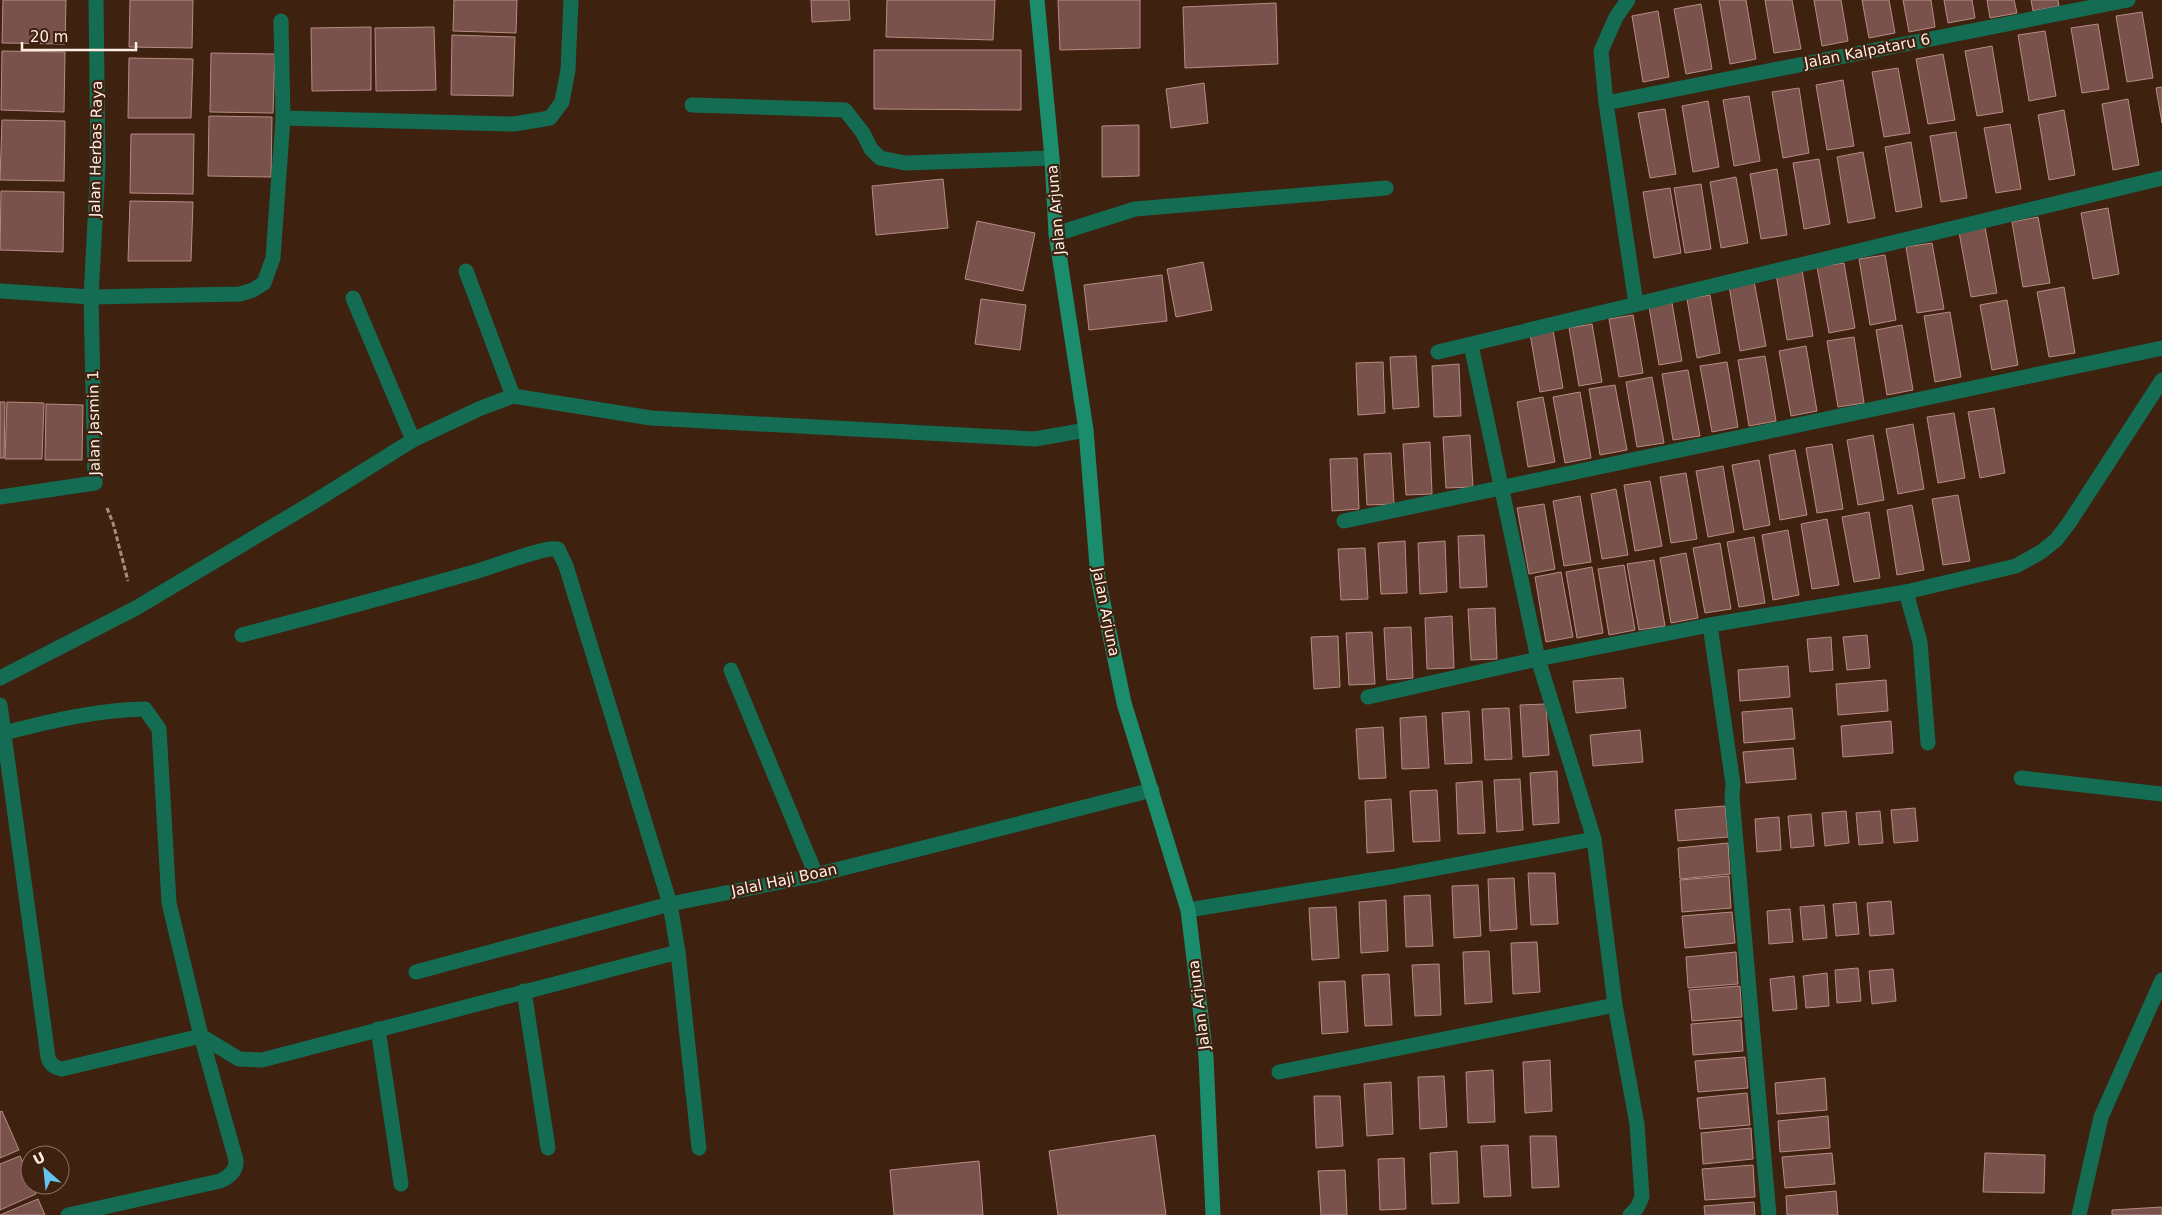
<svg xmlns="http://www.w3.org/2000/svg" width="2162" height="1215" font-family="'DejaVu Sans',sans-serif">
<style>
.building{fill:#79524c;stroke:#b78c85}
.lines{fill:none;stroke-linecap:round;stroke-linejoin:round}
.path{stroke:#a48d81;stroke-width:3;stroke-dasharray:5 2.5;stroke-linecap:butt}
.street{stroke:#146c53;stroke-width:15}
.secondary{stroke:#1c8d6c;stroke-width:15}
.labels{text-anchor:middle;stroke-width:4.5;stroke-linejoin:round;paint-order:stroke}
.street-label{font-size:15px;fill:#ffeee6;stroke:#3f2110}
</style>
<rect width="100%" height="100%" fill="#3f2110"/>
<g class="building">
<path d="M 3,0 L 66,0 L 65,44 L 2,43 Z"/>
<path d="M 130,0 L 193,0 L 192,48 L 129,47 Z"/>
<path d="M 454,0 L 517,0 L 516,33 L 453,31 Z"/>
<path d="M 811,0 L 849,0 L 850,20 L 812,22 Z"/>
<path d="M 887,0 L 995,0 L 993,40 L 886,37 Z"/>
<path d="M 1058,0 L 1140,0 L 1140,48 L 1060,50 Z"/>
<path d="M 1719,0 L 1746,0 L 1756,59 L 1730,64 Z"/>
<path d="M 1765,0 L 1792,0 L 1801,49 L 1774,53 Z"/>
<path d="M 1814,0 L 1841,0 L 1848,41 L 1822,46 Z"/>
<path d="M 1862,0 L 1889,0 L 1895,33 L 1869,38 Z"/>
<path d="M 1903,0 L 1931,0 L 1935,27 L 1909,32 Z"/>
<path d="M 1944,0 L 1972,0 L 1975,18 L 1948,23 Z"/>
<path d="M 1987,0 L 2014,0 L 2017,13 L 1990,18 Z"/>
<path d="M 2031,0 L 2058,0 L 2059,6 L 2033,11 Z"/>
<path d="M 1276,3 L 1278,64 L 1185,68 L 1183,7 Z"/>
<path d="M 1701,4 L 1712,69 L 1686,74 L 1674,9 Z"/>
<path d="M 1658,11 L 1669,77 L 1643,82 L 1632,16 Z"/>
<path d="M 2142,12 L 2153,78 L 2127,82 L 2116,16 Z"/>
<path d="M 2098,24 L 2109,89 L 2082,93 L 2071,28 Z"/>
<path d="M 371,27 L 371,90 L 312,91 L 311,28 Z"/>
<path d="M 434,27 L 436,90 L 376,91 L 375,28 Z"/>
<path d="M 2045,31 L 2056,96 L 2029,101 L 2018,35 Z"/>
<path d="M 452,35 L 515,37 L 513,96 L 451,95 Z"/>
<path d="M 1992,46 L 2003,112 L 1977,116 L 1965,51 Z"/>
<path d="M 874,50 L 1021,50 L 1021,110 L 874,109 Z"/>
<path d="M 2,51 L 65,52 L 64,112 L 1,110 Z"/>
<path d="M 211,53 L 275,54 L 273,113 L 210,112 Z"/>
<path d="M 1943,54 L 1955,120 L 1928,124 L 1916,59 Z"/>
<path d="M 129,58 L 193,59 L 191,118 L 128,118 Z"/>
<path d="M 1898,68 L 1910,133 L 1884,137 L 1872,72 Z"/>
<path d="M 1843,80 L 1854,146 L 1827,150 L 1816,85 Z"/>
<path d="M 1204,83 L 1208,123 L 1171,128 L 1166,89 Z"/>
<path d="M 2162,87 L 2162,123 L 2156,88 Z"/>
<path d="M 1799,88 L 1809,153 L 1783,158 L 1772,92 Z"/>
<path d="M 1749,96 L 1760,161 L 1734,166 L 1723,100 Z"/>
<path d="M 2128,99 L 2139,165 L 2113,170 L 2102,104 Z"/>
<path d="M 1708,101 L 1719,167 L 1693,172 L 1682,106 Z"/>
<path d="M 1665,109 L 1676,174 L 1650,178 L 1638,113 Z"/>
<path d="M 2064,110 L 2075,175 L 2049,180 L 2038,115 Z"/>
<path d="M 209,116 L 272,117 L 271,177 L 208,176 Z"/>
<path d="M 2,120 L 65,121 L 64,181 L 0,180 Z"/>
<path d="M 2010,124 L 2021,189 L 1996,193 L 1984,128 Z"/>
<path d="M 1139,125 L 1139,176 L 1102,177 L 1102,126 Z"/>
<path d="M 1956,132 L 1967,198 L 1941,202 L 1930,136 Z"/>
<path d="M 131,134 L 194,134 L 193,194 L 130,193 Z"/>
<path d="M 1911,142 L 1922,207 L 1896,212 L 1885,147 Z"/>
<path d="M 1863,152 L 1875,218 L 1848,223 L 1837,157 Z"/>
<path d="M 1819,159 L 1830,224 L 1804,229 L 1793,163 Z"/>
<path d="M 1777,169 L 1787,235 L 1761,239 L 1750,174 Z"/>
<path d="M 1736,177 L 1748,243 L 1721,248 L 1710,182 Z"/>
<path d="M 943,179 L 948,228 L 876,235 L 872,186 Z"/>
<path d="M 1701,184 L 1711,249 L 1685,253 L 1674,188 Z"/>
<path d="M 1670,188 L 1681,253 L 1654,258 L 1643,192 Z"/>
<path d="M 1,191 L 64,192 L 63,252 L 0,250 Z"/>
<path d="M 130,201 L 193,202 L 191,261 L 128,261 Z"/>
<path d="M 2108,208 L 2119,274 L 2093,279 L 2081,213 Z"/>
<path d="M 2038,217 L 2050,283 L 2023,287 L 2012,222 Z"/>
<path d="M 977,221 L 1035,233 L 1023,291 L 965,279 Z"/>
<path d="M 1985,227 L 1997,293 L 1971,297 L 1959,232 Z"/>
<path d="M 1932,243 L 1944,309 L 1917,313 L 1906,247 Z"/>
<path d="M 1885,255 L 1896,320 L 1870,325 L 1859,259 Z"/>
<path d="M 1203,262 L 1212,310 L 1176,317 L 1167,269 Z"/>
<path d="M 1844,263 L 1855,328 L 1829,333 L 1817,267 Z"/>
<path d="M 1802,270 L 1813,336 L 1787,340 L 1776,274 Z"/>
<path d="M 1162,275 L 1167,321 L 1089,330 L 1084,285 Z"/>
<path d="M 1754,281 L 1766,346 L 1740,351 L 1729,286 Z"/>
<path d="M 2064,287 L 2075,353 L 2049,357 L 2037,292 Z"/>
<path d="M 1710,295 L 1720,353 L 1697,358 L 1687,299 Z"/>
<path d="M 981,299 L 1026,305 L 1020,350 L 975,344 Z"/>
<path d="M 2007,300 L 2018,365 L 1992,370 L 1980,305 Z"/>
<path d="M 1672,303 L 1682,361 L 1659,365 L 1649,307 Z"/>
<path d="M 1950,312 L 1961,377 L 1935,382 L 1924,316 Z"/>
<path d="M 1633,315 L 1643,373 L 1619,377 L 1609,319 Z"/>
<path d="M 1592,324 L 1602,382 L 1579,386 L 1569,328 Z"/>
<path d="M 1902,325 L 1913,390 L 1887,395 L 1876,330 Z"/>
<path d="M 1553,330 L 1563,388 L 1540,392 L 1530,334 Z"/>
<path d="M 1854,337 L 1864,403 L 1838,407 L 1827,341 Z"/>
<path d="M 1806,346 L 1817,411 L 1791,416 L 1779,351 Z"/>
<path d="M 1416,356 L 1419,407 L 1393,409 L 1390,357 Z"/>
<path d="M 1765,356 L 1776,421 L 1749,426 L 1738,360 Z"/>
<path d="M 1383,362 L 1385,413 L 1358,415 L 1356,363 Z"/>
<path d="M 1727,362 L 1738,427 L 1712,432 L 1700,366 Z"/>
<path d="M 1459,364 L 1461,416 L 1434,417 L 1432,366 Z"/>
<path d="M 1688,370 L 1700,436 L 1673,440 L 1662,374 Z"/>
<path d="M 1652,377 L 1664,443 L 1637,447 L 1626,382 Z"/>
<path d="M 1615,385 L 1627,450 L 1600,455 L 1589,389 Z"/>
<path d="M 1580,392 L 1591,458 L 1565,463 L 1553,397 Z"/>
<path d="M 1543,397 L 1555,462 L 1528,467 L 1517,402 Z"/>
<path d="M 0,402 L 5,402 L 4,458 L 0,458 Z"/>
<path d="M 7,402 L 44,403 L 42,459 L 5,459 Z"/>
<path d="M 46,404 L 83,405 L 82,460 L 45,460 Z"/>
<path d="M 1994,408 L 2005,473 L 1980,478 L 1968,412 Z"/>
<path d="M 1954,413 L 1965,478 L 1938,483 L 1927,417 Z"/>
<path d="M 1913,424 L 1924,489 L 1898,494 L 1886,429 Z"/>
<path d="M 1470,435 L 1473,487 L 1446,488 L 1443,437 Z"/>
<path d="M 1873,435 L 1884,500 L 1858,505 L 1847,440 Z"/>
<path d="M 1430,442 L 1432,494 L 1406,495 L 1403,444 Z"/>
<path d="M 1832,444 L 1843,509 L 1817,513 L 1806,448 Z"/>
<path d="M 1795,450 L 1807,515 L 1780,520 L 1769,455 Z"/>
<path d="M 1391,453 L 1394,504 L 1367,505 L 1364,454 Z"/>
<path d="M 1357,458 L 1359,509 L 1332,511 L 1330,459 Z"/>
<path d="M 1759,460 L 1770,525 L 1744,530 L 1732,465 Z"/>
<path d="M 1723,466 L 1734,532 L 1708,537 L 1696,471 Z"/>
<path d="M 1686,473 L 1697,539 L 1671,543 L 1660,477 Z"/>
<path d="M 1650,481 L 1662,546 L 1635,551 L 1624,485 Z"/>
<path d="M 1616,489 L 1628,555 L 1602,559 L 1591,494 Z"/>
<path d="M 1958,495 L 1970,561 L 1943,565 L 1932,499 Z"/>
<path d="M 1580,496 L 1591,562 L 1564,566 L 1553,501 Z"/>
<path d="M 1544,504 L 1555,569 L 1529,574 L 1517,508 Z"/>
<path d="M 1912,505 L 1924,570 L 1897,575 L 1887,510 Z"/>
<path d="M 1869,512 L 1880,578 L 1854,582 L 1842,517 Z"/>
<path d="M 1827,519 L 1839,585 L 1812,589 L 1801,524 Z"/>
<path d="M 1788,530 L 1799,595 L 1773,600 L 1762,535 Z"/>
<path d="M 1484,535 L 1487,587 L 1460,588 L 1458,536 Z"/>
<path d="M 1754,537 L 1765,603 L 1739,607 L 1727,542 Z"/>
<path d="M 1405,541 L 1407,593 L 1381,594 L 1378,543 Z"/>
<path d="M 1445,541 L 1447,592 L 1420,594 L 1418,543 Z"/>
<path d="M 1720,543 L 1731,609 L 1705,613 L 1693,548 Z"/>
<path d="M 1365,548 L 1368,599 L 1341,600 L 1338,549 Z"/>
<path d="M 1686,553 L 1698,618 L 1671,623 L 1660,558 Z"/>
<path d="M 1654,560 L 1665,626 L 1639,630 L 1627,564 Z"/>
<path d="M 1624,565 L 1635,630 L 1609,635 L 1598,569 Z"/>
<path d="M 1592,567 L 1603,633 L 1577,638 L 1566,572 Z"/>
<path d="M 1561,572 L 1573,637 L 1546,642 L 1535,577 Z"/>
<path d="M 1495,608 L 1497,659 L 1471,660 L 1468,609 Z"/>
<path d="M 1452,616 L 1454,668 L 1427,669 L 1425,618 Z"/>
<path d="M 1411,627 L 1413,678 L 1387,680 L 1384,628 Z"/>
<path d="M 1372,632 L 1375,684 L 1349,685 L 1346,633 Z"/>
<path d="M 1867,635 L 1870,668 L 1847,670 L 1843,637 Z"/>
<path d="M 1338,636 L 1340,687 L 1314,689 L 1311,637 Z"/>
<path d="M 1831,637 L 1833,670 L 1810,672 L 1807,639 Z"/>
<path d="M 1788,666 L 1790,697 L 1740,701 L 1738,670 Z"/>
<path d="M 1623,678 L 1626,708 L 1576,713 L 1573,681 Z"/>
<path d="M 1886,680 L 1888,711 L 1838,715 L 1836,684 Z"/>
<path d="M 1546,704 L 1549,755 L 1523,757 L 1520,705 Z"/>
<path d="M 1509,708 L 1512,759 L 1485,760 L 1482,709 Z"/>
<path d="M 1792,708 L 1795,739 L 1744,743 L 1742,712 Z"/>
<path d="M 1469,711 L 1472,763 L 1445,764 L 1442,713 Z"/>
<path d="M 1426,716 L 1429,768 L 1402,769 L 1400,718 Z"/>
<path d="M 1891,721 L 1893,753 L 1843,757 L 1841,726 Z"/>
<path d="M 1383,727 L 1386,778 L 1359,779 L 1356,729 Z"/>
<path d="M 1640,730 L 1643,762 L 1593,766 L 1590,735 Z"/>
<path d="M 1793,748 L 1796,779 L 1746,783 L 1743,752 Z"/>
<path d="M 1557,771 L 1559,823 L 1533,825 L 1530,773 Z"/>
<path d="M 1520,779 L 1523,830 L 1497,832 L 1494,780 Z"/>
<path d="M 1482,781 L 1485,833 L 1458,834 L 1456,783 Z"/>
<path d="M 1437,790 L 1440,841 L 1413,842 L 1410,791 Z"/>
<path d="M 1391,799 L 1394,851 L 1367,853 L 1365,801 Z"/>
<path d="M 1725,806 L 1728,837 L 1678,841 L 1675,810 Z"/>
<path d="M 1915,808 L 1918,841 L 1894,843 L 1891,810 Z"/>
<path d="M 1846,811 L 1849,843 L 1825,846 L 1822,813 Z"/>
<path d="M 1880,811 L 1883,843 L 1859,845 L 1856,813 Z"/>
<path d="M 1811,814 L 1814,846 L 1791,848 L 1788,816 Z"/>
<path d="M 1779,817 L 1781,850 L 1757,852 L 1755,819 Z"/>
<path d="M 1728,843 L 1730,874 L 1680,879 L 1678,848 Z"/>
<path d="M 1528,873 L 1555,873 L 1558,924 L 1531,925 Z"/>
<path d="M 1729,876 L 1731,908 L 1682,912 L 1680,880 Z"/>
<path d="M 1514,878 L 1517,929 L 1490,931 L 1488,879 Z"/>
<path d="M 1478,885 L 1481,936 L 1454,938 L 1452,886 Z"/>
<path d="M 1430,895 L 1433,946 L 1406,947 L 1404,896 Z"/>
<path d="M 1386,900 L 1388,951 L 1361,953 L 1359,902 Z"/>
<path d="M 1891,901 L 1894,934 L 1870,936 L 1867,903 Z"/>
<path d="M 1856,902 L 1859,934 L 1836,936 L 1833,904 Z"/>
<path d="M 1824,905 L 1827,938 L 1803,940 L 1800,907 Z"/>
<path d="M 1336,907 L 1339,958 L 1312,960 L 1309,908 Z"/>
<path d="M 1790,909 L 1793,942 L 1769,944 L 1767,911 Z"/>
<path d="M 1732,912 L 1735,943 L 1685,948 L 1682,916 Z"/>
<path d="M 1537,942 L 1540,992 L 1513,994 L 1511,943 Z"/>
<path d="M 1489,951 L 1492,1002 L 1465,1004 L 1463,952 Z"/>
<path d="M 1736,952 L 1738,984 L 1688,988 L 1686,957 Z"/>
<path d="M 1439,964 L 1441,1015 L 1415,1016 L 1412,965 Z"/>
<path d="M 1858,968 L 1861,1001 L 1837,1003 L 1835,970 Z"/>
<path d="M 1893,969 L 1896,1001 L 1872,1004 L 1869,971 Z"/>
<path d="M 1827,973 L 1829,1006 L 1806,1008 L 1803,976 Z"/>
<path d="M 1389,974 L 1392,1025 L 1365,1026 L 1362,975 Z"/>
<path d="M 1794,976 L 1797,1009 L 1773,1011 L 1770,979 Z"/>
<path d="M 1345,981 L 1348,1032 L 1322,1034 L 1319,982 Z"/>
<path d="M 1740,986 L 1742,1017 L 1692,1021 L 1689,990 Z"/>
<path d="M 1741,1020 L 1743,1051 L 1693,1055 L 1691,1024 Z"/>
<path d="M 1745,1057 L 1748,1088 L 1698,1092 L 1695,1061 Z"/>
<path d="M 1550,1060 L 1552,1111 L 1525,1113 L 1523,1062 Z"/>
<path d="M 1493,1070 L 1495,1122 L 1468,1123 L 1466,1072 Z"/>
<path d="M 1444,1076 L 1447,1127 L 1420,1129 L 1418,1077 Z"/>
<path d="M 1825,1078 L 1827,1110 L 1777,1114 L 1775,1083 Z"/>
<path d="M 1391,1082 L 1393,1134 L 1367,1136 L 1364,1084 Z"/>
<path d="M 1747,1093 L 1750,1125 L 1700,1129 L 1697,1098 Z"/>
<path d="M 1314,1096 L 1340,1096 L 1343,1146 L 1316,1148 Z"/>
<path d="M 2,1111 L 19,1150 L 0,1158 L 0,1112 Z"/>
<path d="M 1828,1116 L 1830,1148 L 1780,1152 L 1778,1121 Z"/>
<path d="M 1751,1128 L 1753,1159 L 1703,1164 L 1701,1133 Z"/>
<path d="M 1155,1135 L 1166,1215 L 1058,1215 L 1049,1151 Z"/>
<path d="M 1530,1136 L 1556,1136 L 1559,1187 L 1532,1188 Z"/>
<path d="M 1508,1145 L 1511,1196 L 1484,1197 L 1481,1146 Z"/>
<path d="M 1457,1151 L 1459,1203 L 1432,1204 L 1430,1153 Z"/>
<path d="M 1832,1153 L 1835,1184 L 1785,1188 L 1782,1157 Z"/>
<path d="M 1985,1153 L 2045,1155 L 2044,1193 L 1983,1192 Z"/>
<path d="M 20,1156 L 30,1179 L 30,1185 L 33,1185 L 36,1194 L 0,1210 L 0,1164 Z"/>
<path d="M 1404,1158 L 1406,1209 L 1380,1210 L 1378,1159 Z"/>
<path d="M 979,1161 L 983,1215 L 894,1215 L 890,1170 Z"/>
<path d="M 1753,1165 L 1755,1197 L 1705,1200 L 1702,1169 Z"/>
<path d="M 1345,1170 L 1347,1215 L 1321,1215 L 1318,1171 Z"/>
<path d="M 1836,1191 L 1838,1215 L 1787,1215 L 1786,1196 Z"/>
<path d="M 38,1199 L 45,1215 L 0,1215 Z"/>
<path d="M 1754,1202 L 1755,1215 L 1705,1215 L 1704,1206 Z"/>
<path d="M 2162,1207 L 2162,1215 L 2112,1215 L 2112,1210 Z"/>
</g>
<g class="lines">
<path class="path" d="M 107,508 L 113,523 L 128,581"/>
<g class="street">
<path d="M 1628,0 L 1616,17 L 1601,51 L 1606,103 L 1636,304"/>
<path d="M 1606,103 L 2128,0"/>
<path d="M 692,105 L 845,110 L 863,133 L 871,149 L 880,158 L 905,163 L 1052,158"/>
<path d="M 283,118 L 514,124 L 550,118 L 562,102 L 568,70 L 571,0"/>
<path d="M 1056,234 L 1135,209 L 1386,188"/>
<path d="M 466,271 L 513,396"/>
<path d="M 0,291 L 91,297 L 240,294 L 253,290 L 264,283 L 273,258 L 283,118 L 281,21"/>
<path d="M 353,298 L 413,440"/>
<path d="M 1471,345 L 1538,659 L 1594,839 L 1615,1005 L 1637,1124 L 1642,1197 L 1637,1208 L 1630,1215"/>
<path d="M 1438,352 L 2162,178"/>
<path d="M 0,497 L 95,483 L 91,297 L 98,165 L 96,0"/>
<path d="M 1344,521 L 2162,348"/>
<path d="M 1906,592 L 1920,642 L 1928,743"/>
<path d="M 1710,625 L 1733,784 L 1732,797 L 1769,1215"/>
<path d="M 242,635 C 322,614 402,593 481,570 C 498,565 545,546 558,549 L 566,566 L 670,904 L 678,952 L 699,1148"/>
<path d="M 731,670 L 816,875"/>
<path d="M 0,678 L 136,608 L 312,503 L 413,440 L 481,408 L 513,396 L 651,418 L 1035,439 L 1086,430"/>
<path d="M 1368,697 L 1538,659 L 1710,625 L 1906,592 L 2016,566 L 2041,552 L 2056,540 L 2069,523 L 2162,380"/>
<path d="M 0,705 L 48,1057 C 50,1064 55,1068 62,1069 L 201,1036 L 239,1059 L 262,1060 L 678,952"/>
<path d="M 0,736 L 4,733 C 51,721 96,710 145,709 L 159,729 L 169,903 L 201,1036 L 236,1160 C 237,1171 229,1177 220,1181 L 68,1215"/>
<path d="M 2021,778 L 2162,794"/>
<path d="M 1188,910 L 1390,877 L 1594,839"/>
<path d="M 416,972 L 670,904 L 816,875 L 1152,790"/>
<path d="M 524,991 L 548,1148"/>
<path d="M 378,1029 L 401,1184"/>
<path d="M 1279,1072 L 1615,1005"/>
<path d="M 2079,1215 L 2101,1117 L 2162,980"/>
</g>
<path class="secondary" d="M 1037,0 L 1052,158 L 1056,234 L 1086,430 L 1098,578 L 1124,703 L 1188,910 L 1206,1057 L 1213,1215"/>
</g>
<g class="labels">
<g class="street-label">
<text transform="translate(1867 51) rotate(-11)" y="5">Jalan Kalpataru 6</text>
<text transform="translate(96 149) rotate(-89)" y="5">Jalan Herbas Raya</text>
<text transform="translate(1056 210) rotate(-95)" y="5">Jalan Arjuna</text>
<text transform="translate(94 423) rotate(-91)" y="5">Jalan Jasmin 1</text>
<text transform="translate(1106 612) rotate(79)" y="5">Jalan Arjuna</text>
<text transform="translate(784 880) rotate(-12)" y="5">Jalal Haji Boan</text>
<text transform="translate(1199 1005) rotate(-97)" y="5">Jalan Arjuna</text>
</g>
</g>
<g transform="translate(45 1170) rotate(333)"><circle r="24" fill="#3f2110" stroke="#8c7366"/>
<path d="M0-4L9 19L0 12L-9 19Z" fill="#64c5ee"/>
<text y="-8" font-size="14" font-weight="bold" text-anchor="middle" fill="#ffeee6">U</text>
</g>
<path d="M22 42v8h114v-8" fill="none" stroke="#ffeee6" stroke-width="2.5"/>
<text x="30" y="42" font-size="15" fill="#ffeee6" stroke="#3f2110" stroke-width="4" paint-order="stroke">20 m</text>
</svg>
